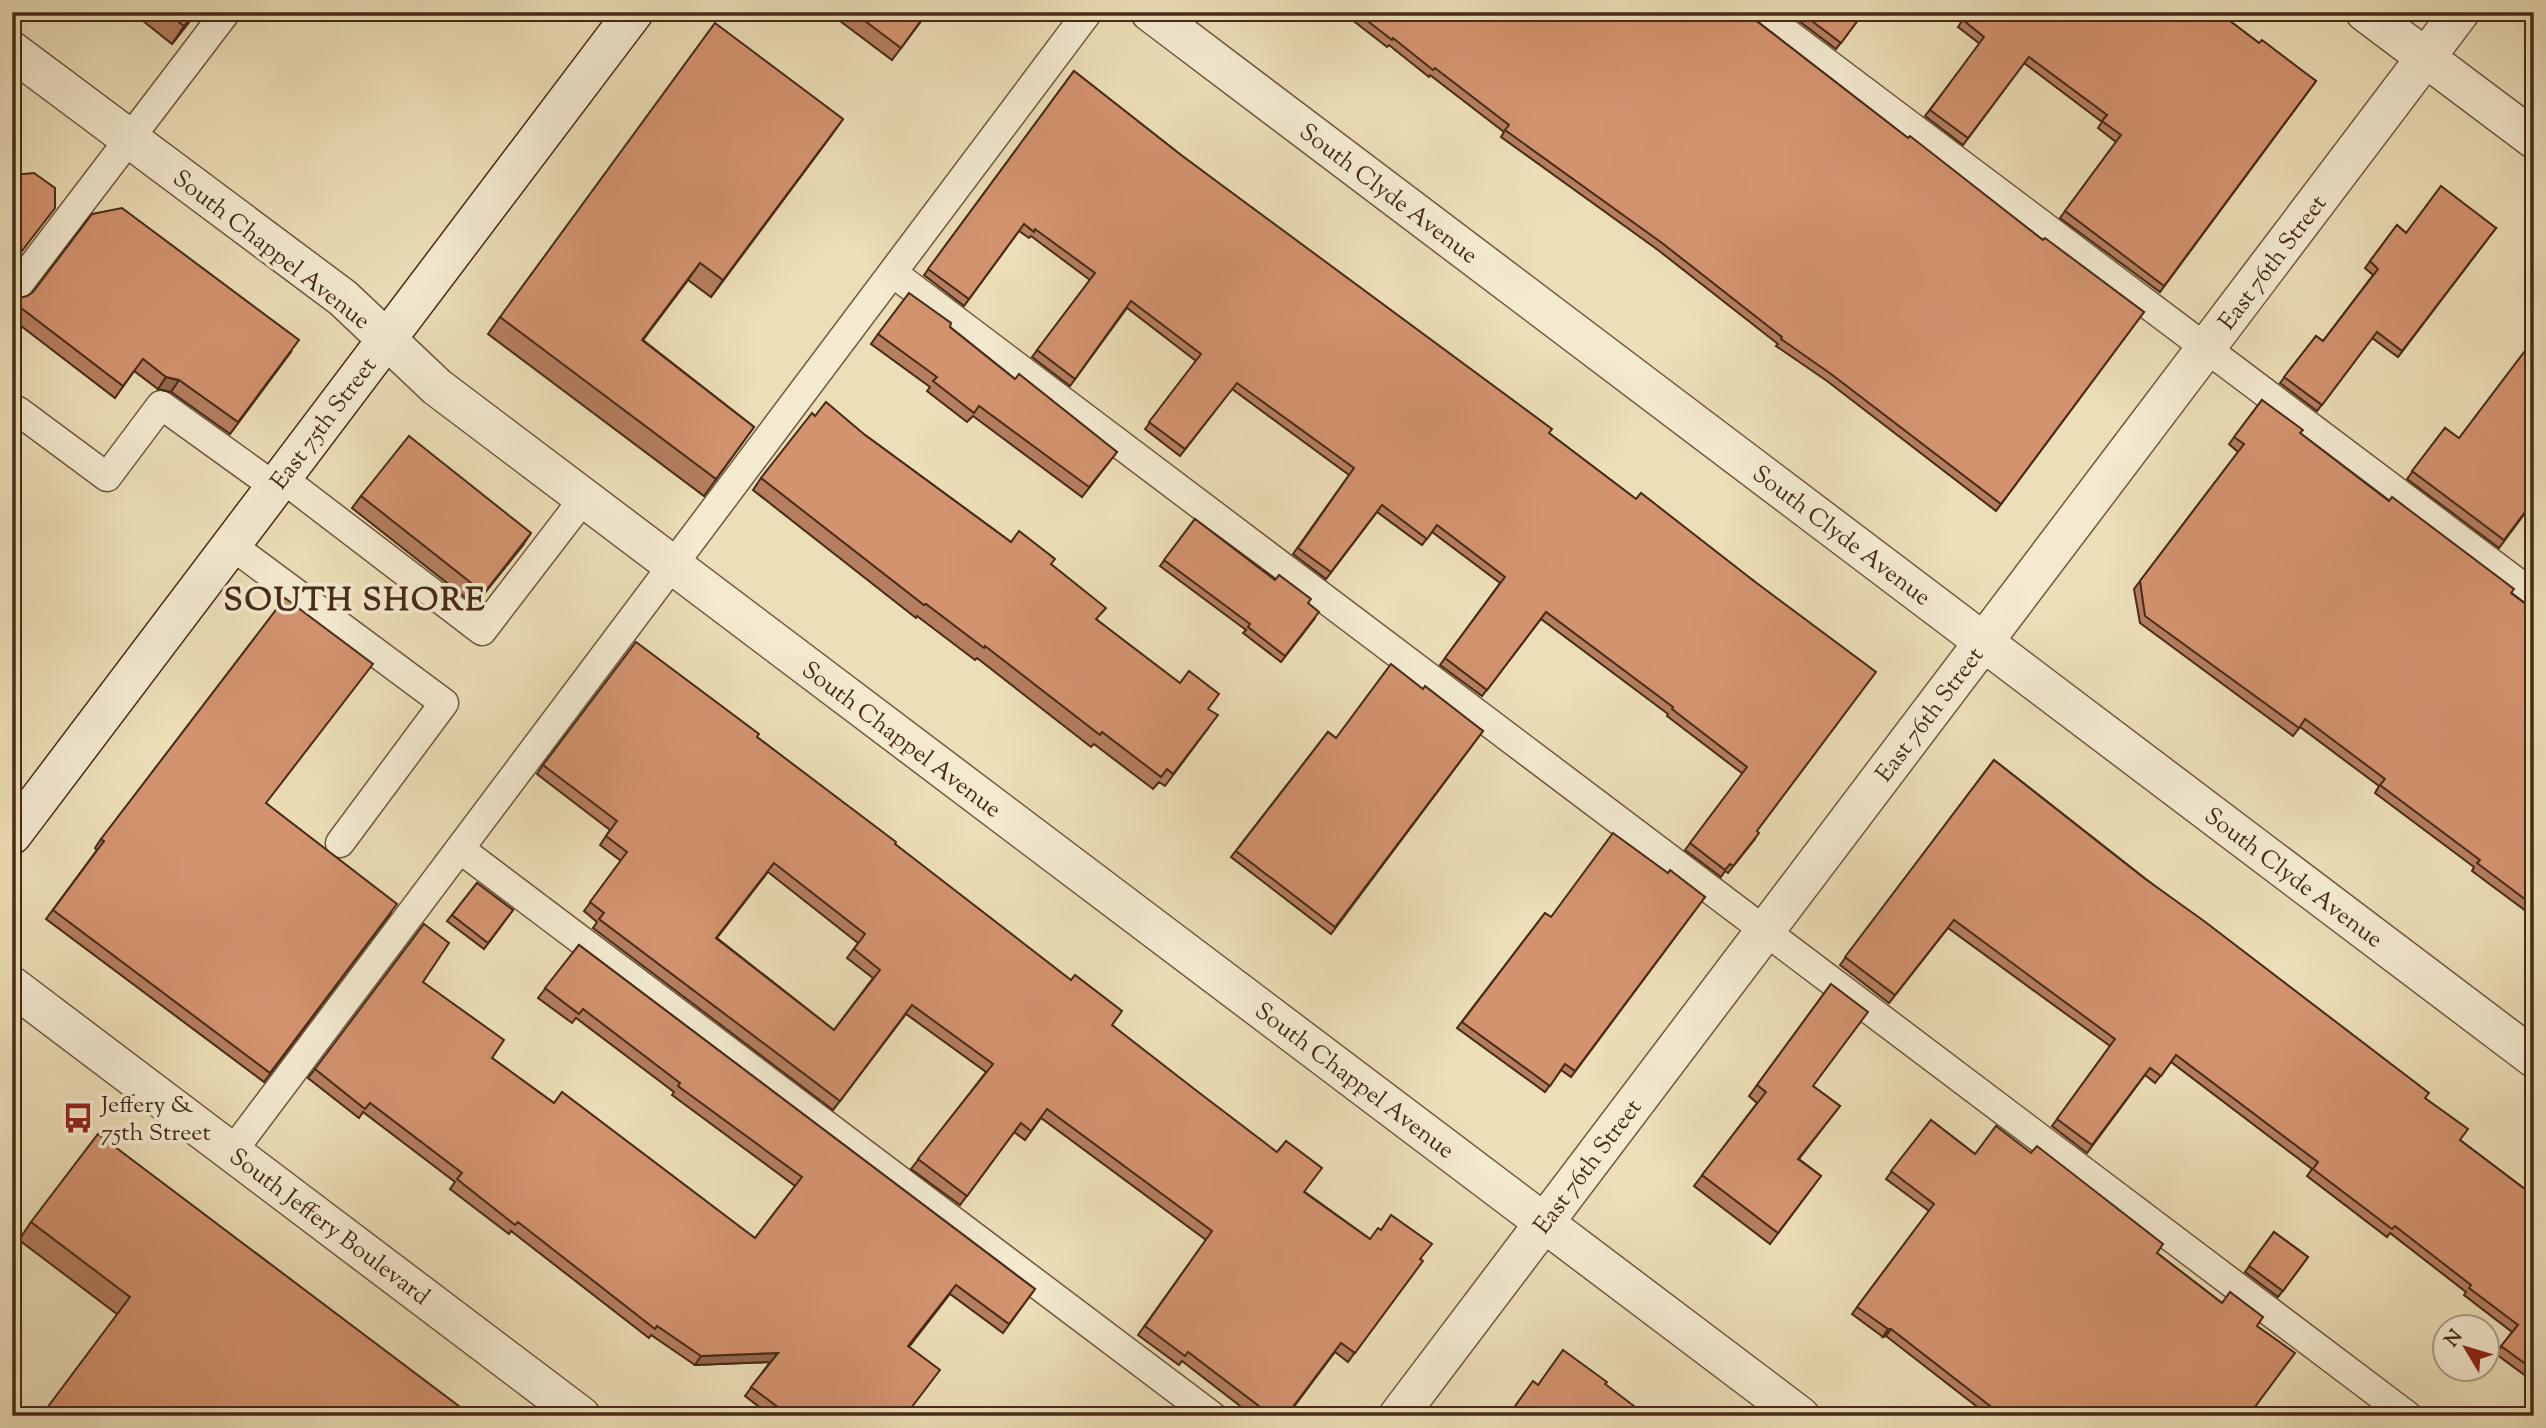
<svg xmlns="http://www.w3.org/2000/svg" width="2546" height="1428" font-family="'Sorts Mill Goudy',serif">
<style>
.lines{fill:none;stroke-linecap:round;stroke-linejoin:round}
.service-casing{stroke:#70573f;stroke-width:31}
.minor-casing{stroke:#70573f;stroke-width:41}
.tertiary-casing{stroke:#70573f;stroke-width:41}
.secondary-casing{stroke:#472a17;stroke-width:41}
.service{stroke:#f3ead0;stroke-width:28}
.minor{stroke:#f3ead0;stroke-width:38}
.tertiary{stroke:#f3ead0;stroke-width:38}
.secondary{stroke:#f3ead0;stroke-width:38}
.wall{fill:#b57e5f;stroke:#472a17;stroke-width:2;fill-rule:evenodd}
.shaded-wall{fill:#94674e;stroke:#472a17;stroke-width:2}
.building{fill:#d3936f;stroke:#472a17;stroke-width:2;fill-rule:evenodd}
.labels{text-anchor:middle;stroke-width:7;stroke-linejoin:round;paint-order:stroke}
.street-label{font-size:24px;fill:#472a17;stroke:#f3ead0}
.poi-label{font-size:24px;fill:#472a17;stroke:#f3ead0;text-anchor:start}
.district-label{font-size:32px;font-weight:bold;letter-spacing:2px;fill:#472a17;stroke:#f3ead0}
</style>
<rect width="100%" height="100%" fill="#ecdeb7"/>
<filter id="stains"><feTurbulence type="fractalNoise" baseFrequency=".00286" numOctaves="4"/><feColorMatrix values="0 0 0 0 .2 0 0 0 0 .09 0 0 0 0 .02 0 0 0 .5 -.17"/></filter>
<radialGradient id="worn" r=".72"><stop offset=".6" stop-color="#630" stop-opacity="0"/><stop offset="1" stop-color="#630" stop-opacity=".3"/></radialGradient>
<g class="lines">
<g class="service-casing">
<g id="service">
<path d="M 1759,12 L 2534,595"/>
<path d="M 893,273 L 2408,1416"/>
<path d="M 12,293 L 226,12"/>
<path d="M 18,411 L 107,477 L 161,405 L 275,487"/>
<path d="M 282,478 L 482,631 L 584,498"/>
<path d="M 231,545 L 444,703 L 340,843"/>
<path d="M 460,849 L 1212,1416"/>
<path d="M 232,1152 L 1088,12"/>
</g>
</g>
<g class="minor-casing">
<g id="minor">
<path d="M 1150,12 L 2534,1058"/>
<path d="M 2365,12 L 2534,139"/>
<path d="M 12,51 L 343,298 L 437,387 L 1800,1416"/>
</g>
</g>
<g class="tertiary-casing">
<g id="tertiary">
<path d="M 12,986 L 581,1416"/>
<path d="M 1398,1416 L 2460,12"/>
</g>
</g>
<g class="secondary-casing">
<path id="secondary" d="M 12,835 L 634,12"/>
</g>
<use href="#service" class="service"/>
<use href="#minor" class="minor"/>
<use href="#tertiary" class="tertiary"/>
<use href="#secondary" class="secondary"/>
</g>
<g class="wall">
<path d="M 140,12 L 197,12 L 172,44 L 143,21 Z"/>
<path d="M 539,12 L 548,12 L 545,17 Z"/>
<path d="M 828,12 L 928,12 L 892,60 Z"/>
<path d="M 1342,12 L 1604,12 L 1615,21 L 1754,19 L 1908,138 L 2043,240 L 2144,312 L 1996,511 L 1827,381 L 1776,346 L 1778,344 L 1658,250 L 1501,137 L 1504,132 L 1430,75 L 1429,77 L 1389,45 L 1387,47 Z"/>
<path d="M 1787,12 L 1864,12 L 1836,49 Z"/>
<path d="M 1962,12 L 2218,12 L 2259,43 L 2316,81 L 2160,292 L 2060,218 L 2116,142 L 2098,128 L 2102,122 L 2024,63 L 1963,145 L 1925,116 L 1980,44 L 1958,27 L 1966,15 Z"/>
<path d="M 1074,71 L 1181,155 L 1636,499 L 1754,581 L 1757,831 L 1755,839 L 1728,873 L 1725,871 L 1721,877 L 1685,850 L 1743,774 L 1667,716 L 1668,714 L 1541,619 L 1482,696 L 1440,665 L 1500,583 L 1432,532 L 1422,545 L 1377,512 L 1326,579 L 1293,554 L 1349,475 L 1232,389 L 1180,456 L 1145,429 L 1196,361 L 1127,308 L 1070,386 L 1032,357 L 1090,280 L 1031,236 L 1029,238 L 1019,231 L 964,306 L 924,275 Z"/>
<path d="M 843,119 L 711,297 L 688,280 L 643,340 L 754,427 L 704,496 L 488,334 L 500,317 Z"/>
<path d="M 2397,225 L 2406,233 L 2496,228 L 2398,357 L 2372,338 L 2317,411 L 2280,383 L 2316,336 L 2323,341 L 2373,275 L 2365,268 Z"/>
<path d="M 12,295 L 19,298 L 291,352 L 230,434 L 171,392 L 158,389 L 134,371 L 115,398 L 12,319 Z"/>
<path d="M 950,327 L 1015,379 L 1117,452 L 1082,497 L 973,416 L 967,422 L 927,391 L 930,387 L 871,344 L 878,334 Z"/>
<path d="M 2262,400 L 2300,433 L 2534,610 L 2534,917 L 2472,871 L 2474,867 L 2375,793 L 2379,786 L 2300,727 L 2293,736 L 2140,623 L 2134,589 L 2238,452 L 2229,444 Z"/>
<path d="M 815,416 L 865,435 L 1011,542 L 1051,564 L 1097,620 L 1208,709 L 1209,727 L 1165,786 L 1159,782 L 1153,789 L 1094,744 L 1091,747 L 977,658 L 975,660 L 917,616 L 916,618 L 753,490 L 761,478 Z"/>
<path d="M 2445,428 L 2534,501 L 2499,548 L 2407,479 Z"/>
<path d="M 361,496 L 523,545 L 475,605 L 352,508 Z"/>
<path d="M 1195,519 L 1308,603 L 1315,618 L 1281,662 L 1243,633 L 1246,630 L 1160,566 Z"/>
<path d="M 1423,689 L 1483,731 L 1331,934 L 1231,857 L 1328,732 L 1336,738 Z"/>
<path d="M 757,737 L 895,844 L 1112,1025 L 1305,1192 L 1370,1239 L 1421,1259 L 1348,1362 L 1335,1352 L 1287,1416 L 1253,1416 L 1182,1361 L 1179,1365 L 1138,1335 L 1206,1240 L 1041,1118 L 1025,1140 L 1014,1132 L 960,1205 L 911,1169 L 986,1072 L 906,1014 L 833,1110 L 593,928 L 597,922 L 584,911 L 621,861 L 600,845 L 610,830 L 537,774 L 543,765 ZM 768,872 L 858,943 L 847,958 L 873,978 L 834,1030 L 717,938 Z"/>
<path d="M 1994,760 L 2425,1098 L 2460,1140 L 2534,1196 L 2534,1382 L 2496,1354 L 2512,1332 L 2464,1295 L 2466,1292 L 2390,1233 L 2387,1237 L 2307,1176 L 2312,1169 L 2171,1062 L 2155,1083 L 2145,1075 L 2087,1153 L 2052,1126 L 2110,1046 L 1948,928 L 1889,1003 L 1840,965 Z"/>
<path d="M 267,804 L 391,913 L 264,1082 L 46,919 L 97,850 L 95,848 L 101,839 Z"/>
<path d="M 1668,873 L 1705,897 L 1571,1077 L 1561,1070 L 1545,1092 L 1457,1028 L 1545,913 L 1551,917 Z"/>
<path d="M 477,883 L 513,910 L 484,949 L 447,921 Z"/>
<path d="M 579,945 L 1035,1289 L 1003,1333 L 950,1294 L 909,1347 L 906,1416 L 771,1416 L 745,1396 L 770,1362 L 695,1365 L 651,1335 L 649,1338 L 511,1231 L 509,1234 L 450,1189 L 455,1182 L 363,1112 L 359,1118 L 308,1078 L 315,1069 L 423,982 L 492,1058 L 554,1103 L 755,1238 L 795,1186 L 672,1095 L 674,1092 L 576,1018 L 572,1023 L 538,998 Z"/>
<path d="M 1831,984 L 1813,1086 L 1840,1106 L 1799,1159 L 1821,1176 L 1770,1244 L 1694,1186 L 1757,1103 L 1749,1096 Z"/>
<path d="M 1931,1120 L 1975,1154 L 2157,1253 L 2222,1303 L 2257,1326 L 2250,1416 L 1989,1416 L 1886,1336 L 1883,1337 L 1852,1314 L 1929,1211 L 1886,1179 Z"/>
<path d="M 31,1222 L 472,1416 L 117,1314 L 19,1240 Z"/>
<path d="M 2274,1232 L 2308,1257 L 2278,1297 L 2245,1272 Z"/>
</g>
<g class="shaded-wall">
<path d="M 195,12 L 197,12 L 172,44 L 184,26 Z"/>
<path d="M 843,119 L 831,136 L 711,297 L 723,280 Z"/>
<path d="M 700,263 L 688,280 L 630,357 L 642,340 Z"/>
<path d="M 166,377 L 179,380 L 171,392 L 158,389 Z"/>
<path d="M 531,533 L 523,545 L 475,605 L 484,593 Z"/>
<path d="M 1888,1329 L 1891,1329 L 1886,1336 L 1883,1337 Z"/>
<path d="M 778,1353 L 771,1362 L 695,1365 L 701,1356 Z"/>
</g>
<g class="building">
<path d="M 167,12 L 195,12 L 184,26 Z"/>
<path d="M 853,12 L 927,12 L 901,48 Z"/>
<path d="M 1356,12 L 1604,12 L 1615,21 L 1622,12 L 1749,12 L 1754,19 L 1908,138 L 1910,136 L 2043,240 L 2045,238 L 2144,312 L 2001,504 L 1831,374 L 1781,339 L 1782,337 L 1662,243 L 1505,130 L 1509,125 L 1435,68 L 1433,70 L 1393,38 L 1392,40 Z"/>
<path d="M 1800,12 L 1864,12 L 1841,43 Z"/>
<path d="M 1969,12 L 2218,12 L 2259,43 L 2262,40 L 2316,81 L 2164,286 L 2065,211 L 2121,135 L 2102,121 L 2107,115 L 2029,57 L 1968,138 L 1930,110 L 1984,37 L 1963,20 Z"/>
<path d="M 715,23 L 843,119 L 723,280 L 700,263 L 642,340 L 754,427 L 716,479 L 500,317 Z"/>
<path d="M 1074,71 L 1181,155 L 1552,429 L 1549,433 L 1636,499 L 1641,493 L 1754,581 L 1876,672 L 1757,831 L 1759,833 L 1733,866 L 1730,864 L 1725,870 L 1690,843 L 1747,767 L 1672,709 L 1673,707 L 1546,612 L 1487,690 L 1445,658 L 1505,577 L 1437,525 L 1427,539 L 1382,505 L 1331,572 L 1298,548 L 1354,468 L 1237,383 L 1185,449 L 1149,422 L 1201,354 L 1131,301 L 1075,379 L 1037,350 L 1095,273 L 1035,229 L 1034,232 L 1024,224 L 969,299 L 928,269 Z"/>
<path d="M 34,173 L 55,188 L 55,208 L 12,264 L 12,175 Z"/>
<path d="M 2441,186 L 2496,228 L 2402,351 L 2377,332 L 2322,405 L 2284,377 L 2316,336 L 2323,341 L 2378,269 L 2370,261 L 2397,225 L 2406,233 Z"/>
<path d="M 122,208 L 299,340 L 238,422 L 179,380 L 166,377 L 143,359 L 123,386 L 12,301 L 12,295 L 19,298 L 27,296 L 33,292 L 92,214 Z"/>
<path d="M 909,293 L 951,323 L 950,327 L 1015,379 L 1019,374 L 1117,452 L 1089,487 L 979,406 L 974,413 L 933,381 L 937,377 L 878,334 Z"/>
<path d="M 2534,339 L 2534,500 L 2504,540 L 2412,471 L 2445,428 L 2459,438 Z"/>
<path d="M 2262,400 L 2303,430 L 2300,433 L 2389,501 L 2392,497 L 2514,589 L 2511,593 L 2534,610 L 2534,906 L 2477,863 L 2480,860 L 2380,785 L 2385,779 L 2305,719 L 2299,728 L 2145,616 L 2140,581 L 2244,444 L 2234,437 Z"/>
<path d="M 826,402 L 865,435 L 1011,542 L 1019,531 L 1055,559 L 1051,564 L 1106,608 L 1096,619 L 1180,683 L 1189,671 L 1219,694 L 1208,709 L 1218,715 L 1173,774 L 1167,769 L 1161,777 L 1102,732 L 1100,735 L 985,646 L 984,648 L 926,604 L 924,605 L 761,478 L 812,413 L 815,416 Z"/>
<path d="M 409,436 L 531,533 L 484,593 L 361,496 Z"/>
<path d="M 1195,519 L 1275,580 L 1279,575 L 1311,599 L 1308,603 L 1319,612 L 1285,656 L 1248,627 L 1250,624 L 1164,560 Z"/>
<path d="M 285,598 L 373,664 L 266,803 L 397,904 L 270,1073 L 53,910 L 104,841 L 101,839 Z"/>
<path d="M 636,642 L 759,734 L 757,737 L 896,842 L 895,844 L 1071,980 L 1075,975 L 1122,1011 L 1112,1025 L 1193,1088 L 1277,1152 L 1286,1141 L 1322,1168 L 1304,1192 L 1370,1239 L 1378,1228 L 1381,1230 L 1391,1215 L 1432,1244 L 1420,1259 L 1423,1261 L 1355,1353 L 1341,1343 L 1286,1416 L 1272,1416 L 1188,1352 L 1185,1356 L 1145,1326 L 1212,1231 L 1047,1109 L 1031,1131 L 1021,1123 L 967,1196 L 918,1159 L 993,1064 L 912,1005 L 840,1101 L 599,919 L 604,913 L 590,902 L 627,852 L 606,836 L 617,821 L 543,765 ZM 774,863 L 865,934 L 854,949 L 880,970 L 834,1030 L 716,938 Z"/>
<path d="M 1391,664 L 1423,689 L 1425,686 L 1483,731 L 1335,927 L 1236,851 L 1328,732 L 1336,738 Z"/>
<path d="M 1994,760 L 2144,878 L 2204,921 L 2429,1093 L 2425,1098 L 2468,1129 L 2460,1140 L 2534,1196 L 2534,1370 L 2501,1346 L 2518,1325 L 2469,1288 L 2471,1285 L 2395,1226 L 2392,1229 L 2313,1169 L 2318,1162 L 2176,1055 L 2161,1076 L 2150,1068 L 2092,1145 L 2057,1119 L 2115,1039 L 1954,920 L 1895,995 L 1845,957 Z"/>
<path d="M 1613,833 L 1668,873 L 1670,870 L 1705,897 L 1575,1071 L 1565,1064 L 1550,1086 L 1462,1022 L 1545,913 L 1551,917 Z"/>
<path d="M 477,883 L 513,910 L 488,943 L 452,915 Z"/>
<path d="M 424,924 L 449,943 L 423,982 L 504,1040 L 492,1058 L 554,1103 L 562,1092 L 755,1238 L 802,1177 L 678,1086 L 680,1083 L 583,1009 L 579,1014 L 545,988 L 579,945 L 1035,1289 L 1009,1324 L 956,1285 L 908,1346 L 940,1370 L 905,1416 L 790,1416 L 751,1387 L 778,1353 L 701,1356 L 657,1326 L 655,1329 L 518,1222 L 515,1225 L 457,1179 L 462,1173 L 370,1103 L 365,1109 L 315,1069 Z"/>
<path d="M 1831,984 L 1868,1012 L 1813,1086 L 1840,1106 L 1798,1159 L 1821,1176 L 1778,1233 L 1702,1175 L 1766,1092 L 1757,1085 Z"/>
<path d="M 1931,1120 L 1975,1154 L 1996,1126 L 2031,1153 L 2037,1146 L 2163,1244 L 2157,1253 L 2222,1303 L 2230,1292 L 2263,1317 L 2257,1326 L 2295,1353 L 2249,1415 L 2250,1416 L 2003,1416 L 1891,1329 L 1888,1329 L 1857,1307 L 1934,1204 L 1891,1171 Z"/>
<path d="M 98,1134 L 472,1416 L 41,1416 L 130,1297 L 31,1222 Z"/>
<path d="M 2274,1232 L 2308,1257 L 2283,1291 L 2249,1266 Z"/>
<path d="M 1563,1350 L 1607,1382 L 1605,1384 L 1647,1416 L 1508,1416 L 1533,1381 L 1538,1385 Z"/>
</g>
<defs>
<g id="bus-bare" transform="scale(2.415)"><path d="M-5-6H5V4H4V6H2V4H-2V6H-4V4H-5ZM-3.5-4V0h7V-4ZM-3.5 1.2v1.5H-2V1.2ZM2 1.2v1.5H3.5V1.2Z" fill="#8f2418" stroke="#f3ead0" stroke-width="2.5" paint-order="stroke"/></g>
</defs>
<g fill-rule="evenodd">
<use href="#bus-bare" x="78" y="1118"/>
</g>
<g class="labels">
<g class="street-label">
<text transform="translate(1389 193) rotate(37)" y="8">South Clyde Avenue</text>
<text transform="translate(272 249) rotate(38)" y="8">South Chappel Avenue</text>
<text transform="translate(2272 262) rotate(-53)" y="8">East 76th Street</text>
<text transform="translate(323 423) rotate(-53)" y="8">East 75th Street</text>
<text transform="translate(1842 535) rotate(37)" y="8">South Clyde Avenue</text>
<text transform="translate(1929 714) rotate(-53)" y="8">East 76th Street</text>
<text transform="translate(902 739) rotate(37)" y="8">South Chappel Avenue</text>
<text transform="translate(2294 877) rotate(37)" y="8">South Clyde Avenue</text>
<text transform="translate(1355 1080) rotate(37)" y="8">South Chappel Avenue</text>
<text transform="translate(1587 1166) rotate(-53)" y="8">East 76th Street</text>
<text transform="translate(330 1226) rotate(37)" y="8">South Jeffery Boulevard</text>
</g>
<g class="poi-label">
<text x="101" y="1112">Jeffery &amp;<tspan x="101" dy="28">75th Street</tspan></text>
</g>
<g class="district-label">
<text x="355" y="610">SOUTH SHORE</text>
</g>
</g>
<rect width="2546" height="1428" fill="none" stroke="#ecdeb7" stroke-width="42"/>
<rect x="14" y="14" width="2518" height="1400" fill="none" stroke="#472a17" stroke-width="3.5"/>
<rect x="21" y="21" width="2504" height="1386" fill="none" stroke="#472a17" stroke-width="2"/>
<g transform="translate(2466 1348) rotate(308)"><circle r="33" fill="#f3ead0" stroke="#ae9d86" stroke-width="2"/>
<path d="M0-5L12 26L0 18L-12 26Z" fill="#8f2418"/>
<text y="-10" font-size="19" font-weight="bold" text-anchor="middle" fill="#472a17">N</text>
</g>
<rect width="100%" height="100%" filter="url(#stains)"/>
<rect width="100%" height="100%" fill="url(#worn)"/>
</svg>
